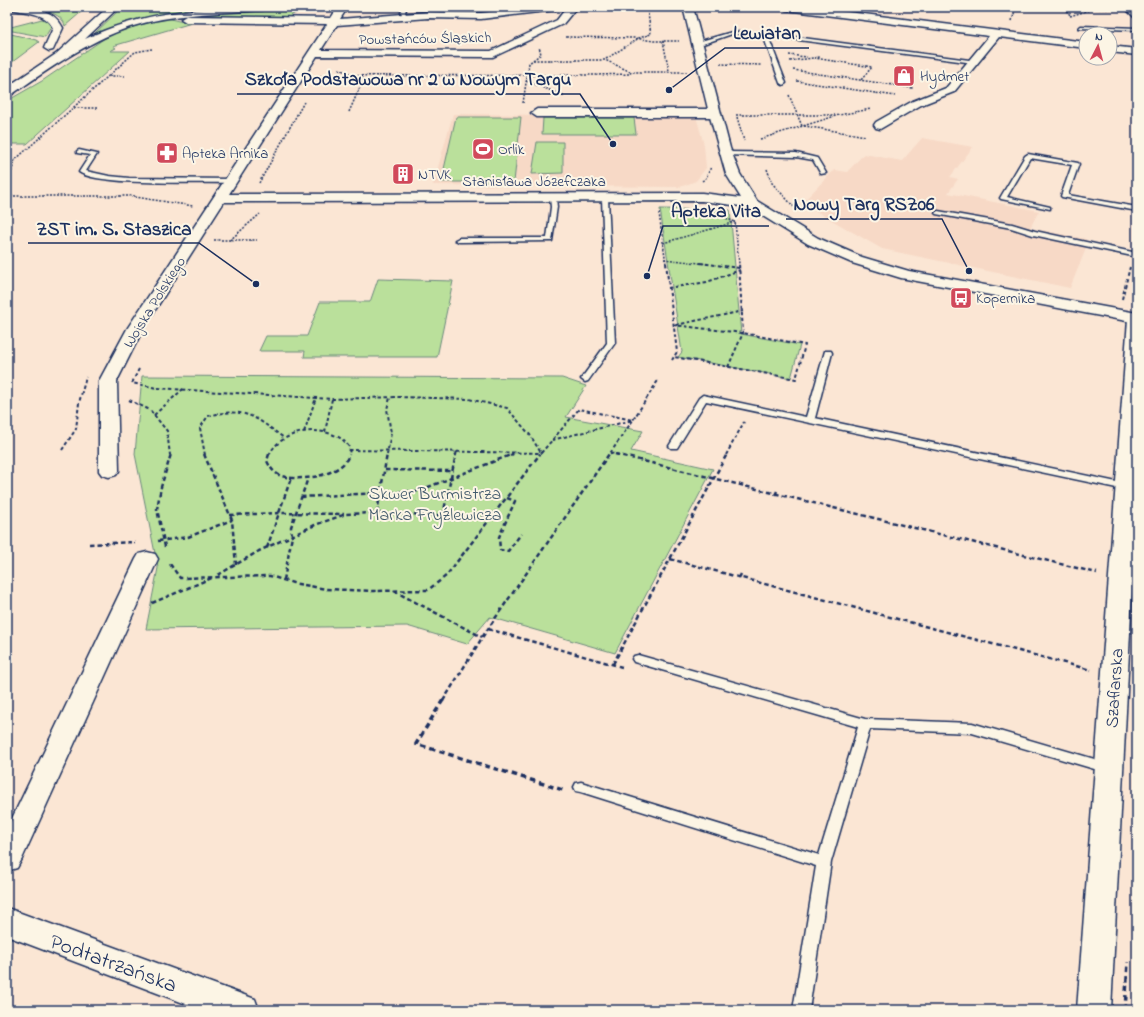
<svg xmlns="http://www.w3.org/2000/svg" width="1144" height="1017" font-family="'Indie Flower',sans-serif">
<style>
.built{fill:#f7d9c6}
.green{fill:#bae09b;stroke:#6a887c}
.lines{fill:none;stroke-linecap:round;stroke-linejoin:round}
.service-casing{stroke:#1b2f5e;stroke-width:3}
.minor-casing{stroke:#1b2f5e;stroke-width:3}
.tertiary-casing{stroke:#1b2f5e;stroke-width:3}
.secondary-casing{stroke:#1b2f5e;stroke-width:3}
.path-far3{stroke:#1b2f5e;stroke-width:1.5;stroke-dasharray:2 1.5;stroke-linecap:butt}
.path-far2{stroke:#1b2f5e;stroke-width:2;stroke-dasharray:3.5 2.5;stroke-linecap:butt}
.path-far1{stroke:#1b2f5e;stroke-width:2.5;stroke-dasharray:4.5 3;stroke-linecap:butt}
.path{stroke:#1b2f5e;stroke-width:3.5;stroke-dasharray:5.5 4;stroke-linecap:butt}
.service{fill:#fcf5e5;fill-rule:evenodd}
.minor{fill:#fcf5e5;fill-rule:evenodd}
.tertiary{fill:#fcf5e5;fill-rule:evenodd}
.secondary{fill:#fcf5e5;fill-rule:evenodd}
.labels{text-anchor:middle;stroke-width:4;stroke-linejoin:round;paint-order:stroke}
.far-street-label{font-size:15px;fill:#1b2f5e;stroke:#fcf5e5}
.far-poi-label{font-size:15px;fill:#1b2f5e;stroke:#fcf5e5;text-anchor:start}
.park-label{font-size:18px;fill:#435b6d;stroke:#fcf5e5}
.street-label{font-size:18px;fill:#1b2f5e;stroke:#fcf5e5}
.near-street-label{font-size:22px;fill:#1b2f5e;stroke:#fcf5e5}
.leader{fill:none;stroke:#1b2f5e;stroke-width:1.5}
.callout-dot{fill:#1b2f5e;stroke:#fcf5e5;stroke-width:1.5}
.callout-label{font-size:19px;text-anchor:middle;font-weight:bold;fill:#1b2f5e;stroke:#fcf5e5;stroke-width:4;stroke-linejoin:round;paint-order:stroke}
</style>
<rect width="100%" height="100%" fill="#fbe6d4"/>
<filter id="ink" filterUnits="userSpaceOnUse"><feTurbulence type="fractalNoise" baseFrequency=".025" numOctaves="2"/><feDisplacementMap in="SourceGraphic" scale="8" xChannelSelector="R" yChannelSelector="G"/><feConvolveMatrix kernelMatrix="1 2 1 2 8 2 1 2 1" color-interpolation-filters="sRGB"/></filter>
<g filter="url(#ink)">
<g class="built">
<path d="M 453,114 L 696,116 L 704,145 L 706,168 L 696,181 L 680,187 L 433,185 Z"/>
<path d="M 922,138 L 973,147 L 950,177 L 958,179 L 948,193 L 1039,211 L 1030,228 L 1086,239 L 1085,251 L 1070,288 L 882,249 L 802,203 L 834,170 L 847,172 L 864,154 L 902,161 Z"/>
</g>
<g class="green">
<path d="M 27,7 L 87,7 L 65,26 C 63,12 38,9 27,7 Z"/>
<path d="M 122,7 L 183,7 L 188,8 C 174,15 156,16 140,19 C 123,23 108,29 92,36 Z"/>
<path d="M 306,7 L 285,19 L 198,18 L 197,15 Z"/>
<path d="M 166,18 L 179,21 L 202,20 L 113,46 L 116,48 L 110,51 L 130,51 L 27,144 L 7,144 L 7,101 L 42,81 L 105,38 L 121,30 Z"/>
<path d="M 42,19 L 49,22 L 51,27 L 45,37 L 7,30 L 7,28 Z"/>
<path d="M 7,33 L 36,40 L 39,42 L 7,66 Z"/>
<path d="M 456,117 L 521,117 L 514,182 L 441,182 Z"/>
<path d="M 543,118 L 634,118 L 636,134 L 542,134 Z"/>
<path d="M 537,142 L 563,142 L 563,173 L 532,174 Z"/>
<path d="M 660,209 L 730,210 L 741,334 L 800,345 L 791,378 L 678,357 L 682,352 Z"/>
<path d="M 378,279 L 453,281 L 437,357 L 304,357 L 305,351 L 259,351 L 266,336 L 307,336 L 320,302 L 370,302 Z"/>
<path d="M 142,376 L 562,378 L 586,386 L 566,417 L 643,431 L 631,451 L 713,469 L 615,653 L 490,617 L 467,644 L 407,626 L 146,629 L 158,568 L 135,454 Z"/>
</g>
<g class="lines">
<g class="service-casing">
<g id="service">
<path d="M 403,7 L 407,7 L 405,12 L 408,18 L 404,18 L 401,12 Z"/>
<path d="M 1124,7 L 1128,7 L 1137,16 L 1137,20 Z"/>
<path d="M 1081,26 L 1137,28 L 1137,30 L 1079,28 Z"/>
<path d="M 732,32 L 765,33 L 977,61 L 974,63 L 768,36 L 786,83 L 783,85 L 780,83 L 763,35 L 732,34 L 703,44 L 694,43 Z"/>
<path d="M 79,150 L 97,154 L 86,171 L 109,176 L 129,178 L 231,179 L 234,181 L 231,183 C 203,182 97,186 79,172 L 90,155 L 77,153 L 77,151 Z"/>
<path d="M 726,152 L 796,153 L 817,158 L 826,173 L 821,174 L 813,160 L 796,157 L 724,155 L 724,153 Z"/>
<path d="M 1028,154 L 1078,163 L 1079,164 L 1068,195 L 1137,207 L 1137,211 L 1062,197 L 1061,196 L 1072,165 L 1030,158 L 1007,197 L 1050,207 L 1050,209 L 1001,199 L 1000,198 L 1025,156 Z"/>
<path d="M 553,196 L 556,198 L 557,207 L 552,241 L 459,242 L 455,240 L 459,238 L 547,238 L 551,207 L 550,198 Z"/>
<path d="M 605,196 L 608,198 L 615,343 L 588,381 L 585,382 L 581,379 L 607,343 L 602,198 Z"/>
<path d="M 938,211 L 1012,224 L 1035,231 L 1137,253 L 1137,257 L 1033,235 L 1011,228 L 936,214 L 935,213 Z"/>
<path d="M 825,351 L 831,351 L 832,353 L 815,418 L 1126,484 L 1131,487 L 1126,490 L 706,401 L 677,448 L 671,448 L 669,446 L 699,398 L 703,395 L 806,417 Z"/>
<path d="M 638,655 L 865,719 L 972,723 L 1108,763 L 1113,764 L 1114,768 L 1113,772 L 1108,773 L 972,733 L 870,729 L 831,862 L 809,1010 L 793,1010 L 816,866 L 581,792 L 576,791 L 574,787 L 576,783 L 581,782 L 819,855 L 858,727 L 634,662 L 632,659 L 634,656 Z"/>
</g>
</g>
<g class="minor-casing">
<g id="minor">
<path d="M 338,7 L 348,7 L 340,19 L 428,12 L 481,13 L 532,7 L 560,7 L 555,10 L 481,19 L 428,18 L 337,25 L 321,50 L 491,51 L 557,20 L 567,7 L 577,7 L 563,24 L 493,57 L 317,56 L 229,194 L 702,193 L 741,198 L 726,174 L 710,117 L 537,117 L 531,113 L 537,109 L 708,109 L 683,7 L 693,7 L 730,148 L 740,174 L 757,201 L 818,238 L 862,257 L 909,271 L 1137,313 L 1137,323 L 901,278 L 852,263 L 808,244 L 748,207 L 702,201 L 224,202 L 143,329 L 117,381 L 119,471 L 116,475 L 109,477 L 102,475 L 99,471 L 99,381 L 127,329 L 327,24 L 186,22 L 181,19 L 186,16 L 331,18 Z"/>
<path d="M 781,7 L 808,7 L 1086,42 L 1086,48 L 999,37 L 954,92 L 921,105 L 880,129 L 876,128 L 874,125 L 876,122 L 913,101 L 946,88 L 989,36 L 786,10 Z"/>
<path d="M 1110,46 L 1137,49 L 1137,55 L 1110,52 Z"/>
<path d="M 147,552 L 155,554 L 158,559 L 22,859 L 17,868 L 7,871 L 7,829 L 136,559 L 139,554 Z"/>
<path d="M 7,908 L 255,999 L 259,1010 L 202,1010 L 7,936 Z"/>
</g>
</g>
<g class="tertiary-casing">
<path id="tertiary" d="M 1137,314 L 1137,493 L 1111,1010 L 1077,1010 L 1128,319 L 1131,315 Z"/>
</g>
<g class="secondary-casing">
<g id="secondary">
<path d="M 9,7 C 29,7 53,7 63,28 L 53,50 L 49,51 L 44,48 L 53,28 C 46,12 25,13 11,9 Z"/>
<path d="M 108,7 L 119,7 L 85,39 C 143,11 204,7 268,7 L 263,10 C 219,13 173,13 130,27 C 86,42 49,69 11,95 L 7,96 L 7,87 L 56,54 Z"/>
</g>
</g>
<g class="path-far3">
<path d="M 1057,7 L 1113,9"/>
<path d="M 1064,8 L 1071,16"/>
<path d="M 1070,16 L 1093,9"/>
<path d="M 1012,21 L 1016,7"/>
<path d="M 566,37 L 634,38 L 654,41 L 679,41"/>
<path d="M 663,41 L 669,71"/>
<path d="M 789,55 L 807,57"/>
<path d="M 814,58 L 872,67 L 861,80"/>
<path d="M 606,59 L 639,38 L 651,34 L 647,7"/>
<path d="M 533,60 L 605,60 L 631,72"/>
<path d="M 790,61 L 820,57"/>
<path d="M 720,64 L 761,65"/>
<path d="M 339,69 L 351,74"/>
<path d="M 793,70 L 913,88"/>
<path d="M 109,76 L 126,76"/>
<path d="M 319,76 L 595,75 L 630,74 L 631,72 L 687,72"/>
<path d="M 526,81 L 565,96"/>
<path d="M 797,81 L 895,96"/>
<path d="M 789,95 L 802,126"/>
<path d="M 523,103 L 529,63 L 541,54 L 539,47"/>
<path d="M 74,108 L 97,108"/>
<path d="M 349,112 L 364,78 L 356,75"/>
<path d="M 736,115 L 835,115"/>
<path d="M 737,117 L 744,141"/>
<path d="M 804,126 L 866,136"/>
<path d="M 760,139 L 839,115 L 871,109"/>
<path d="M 7,167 L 14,160"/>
<path d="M 767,169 L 772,183 L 795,208"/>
<path d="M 702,181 L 706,178 L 711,167"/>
<path d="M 259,183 L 304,102"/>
<path d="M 7,185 L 15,160 L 135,52 L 152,49"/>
<path d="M 7,196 L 136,196"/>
<path d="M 135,197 L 193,206"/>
<path d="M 659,213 L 666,264"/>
<path d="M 723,217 L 735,222 L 739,264"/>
<path d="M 214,240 L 257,240"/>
<path d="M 230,240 L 260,214"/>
<path d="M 663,243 L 735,222"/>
<path d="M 664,259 L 708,264"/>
</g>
<g class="path-far2">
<path d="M 666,263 L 677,352 L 672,360"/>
<path d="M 700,263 L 740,268"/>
<path d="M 668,288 L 707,282 L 740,270"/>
<path d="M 1122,299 L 1130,267"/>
<path d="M 673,325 L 743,333 L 805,345 L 796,379 L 674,357"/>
<path d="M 676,325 L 743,311"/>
<path d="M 728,367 L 743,333 L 739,263"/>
<path d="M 139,369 L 132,383 L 157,388 L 332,399 L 397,397 L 469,399 L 507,408 L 530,435 L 541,453 L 539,455"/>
<path d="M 129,400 L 150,410 L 167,431 L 170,455"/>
<path d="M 154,415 L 183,389"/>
<path d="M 304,432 L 316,398"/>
<path d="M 325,432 L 332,399"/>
<path d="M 552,440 L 633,420 L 659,379"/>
<path d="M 62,450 L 76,429 L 79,403 L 86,377"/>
<path d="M 349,450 L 541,453 L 579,409 L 633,420 L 609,455"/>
<path d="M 610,453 L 619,455"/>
<path d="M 205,455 L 200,428 L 208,416 C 246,407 254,416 284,438"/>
<path d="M 269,455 C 279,433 314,425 336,436 C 342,438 346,443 350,448 L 349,455"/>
<path d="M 387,455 L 391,433 L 387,409 L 390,398"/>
<path d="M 456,455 L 457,451"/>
<path d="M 510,455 L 516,453"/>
<path d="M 726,455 L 744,422"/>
</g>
<g class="path-far1">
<path d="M 204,454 L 232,520 L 236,565"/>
<path d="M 269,454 L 267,461 C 270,467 273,472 279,475 C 297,483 344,476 349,454"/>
<path d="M 615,454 L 1097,573"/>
<path d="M 385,470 L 453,471"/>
<path d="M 775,495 L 777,491"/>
<path d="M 301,497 L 418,491 L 513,454"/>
<path d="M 507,498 L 515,501 L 499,537 L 500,550 L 508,551 L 521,534"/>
<path d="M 377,513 L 387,454"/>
<path d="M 230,515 L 279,513 L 344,514"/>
<path d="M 443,515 L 456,454"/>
<path d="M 158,541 L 188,537 L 232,520"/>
<path d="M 89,544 L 135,542"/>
<path d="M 165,547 L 157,509 L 161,487 L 171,454"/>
<path d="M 267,548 L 291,478"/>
<path d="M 670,559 L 1091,670"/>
<path d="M 170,564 L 180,578 L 270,576 L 293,583 L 326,589 L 374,591 L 428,590 L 446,576 L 540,454"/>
<path d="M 218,575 L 259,551 L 315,525 L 346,514 L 377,513 L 493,517"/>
<path d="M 739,578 L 741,574"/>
<path d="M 284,580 L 292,536 L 291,527 L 308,478"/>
<path d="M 394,591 L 482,637"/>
<path d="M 152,603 L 214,577"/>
<path d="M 488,629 L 622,667"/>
<path d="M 613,664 L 727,454"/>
<path d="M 443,701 L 485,633 L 609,454"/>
</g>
<g class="path">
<path d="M 443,700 L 416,744 L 563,790"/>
<path d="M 1125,1010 L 1128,962"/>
</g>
<use href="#service" class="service"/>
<use href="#minor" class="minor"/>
<use href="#tertiary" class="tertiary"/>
<use href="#secondary" class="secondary"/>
</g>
</g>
<defs>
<g id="shop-square" transform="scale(1.15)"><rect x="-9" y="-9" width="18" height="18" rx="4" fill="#d1495b" stroke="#fcf5e5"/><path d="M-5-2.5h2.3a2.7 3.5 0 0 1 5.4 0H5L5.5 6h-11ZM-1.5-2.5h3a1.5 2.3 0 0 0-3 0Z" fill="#fff"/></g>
<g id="stadium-square" transform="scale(1.15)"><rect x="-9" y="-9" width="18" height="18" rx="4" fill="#d1495b" stroke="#fcf5e5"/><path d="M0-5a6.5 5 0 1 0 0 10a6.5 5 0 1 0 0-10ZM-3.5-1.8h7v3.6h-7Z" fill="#fff"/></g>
<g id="pharmacy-square" transform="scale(1.15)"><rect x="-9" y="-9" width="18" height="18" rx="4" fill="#d1495b" stroke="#fcf5e5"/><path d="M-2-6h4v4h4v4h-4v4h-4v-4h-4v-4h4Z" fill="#fff"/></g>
<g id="building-square" transform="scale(1.15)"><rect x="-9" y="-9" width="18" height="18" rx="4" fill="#d1495b" stroke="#fcf5e5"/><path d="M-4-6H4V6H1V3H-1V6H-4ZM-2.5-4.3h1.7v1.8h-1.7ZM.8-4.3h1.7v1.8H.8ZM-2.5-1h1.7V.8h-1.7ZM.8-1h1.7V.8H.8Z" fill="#fff"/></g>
<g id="bus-square" transform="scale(1.15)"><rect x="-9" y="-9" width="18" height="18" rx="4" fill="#d1495b" stroke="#fcf5e5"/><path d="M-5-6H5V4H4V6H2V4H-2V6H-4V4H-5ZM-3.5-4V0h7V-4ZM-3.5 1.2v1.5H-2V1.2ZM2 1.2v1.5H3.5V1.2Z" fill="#fff"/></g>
</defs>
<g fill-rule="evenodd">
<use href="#shop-square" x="904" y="76"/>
<use href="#stadium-square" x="483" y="149"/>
<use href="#pharmacy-square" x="167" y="153"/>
<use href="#building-square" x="403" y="174"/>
<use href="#bus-square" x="961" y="298"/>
</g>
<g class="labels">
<g class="far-street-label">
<text transform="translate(425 38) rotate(-1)" y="5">Powstańców Śląskich</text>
<text x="534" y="186">Stanisława Józefczaka</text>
<text transform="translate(154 302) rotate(-58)" y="5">Wojska Polskiego</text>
</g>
<g class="far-poi-label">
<text x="920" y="81">Hydmet</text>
<text x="498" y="154">Orlik</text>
<text x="182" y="158">Apteka Arnika</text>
<text x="418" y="179">NTVK</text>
<text x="976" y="303">Kopernika</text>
</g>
<g class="park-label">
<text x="435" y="499">Skwer Burmistrza<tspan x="435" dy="21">Marka Fryźlewicza</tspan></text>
</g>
<g class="street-label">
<text transform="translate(1114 688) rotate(-86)" y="6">Szaflarska</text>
</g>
<g class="near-street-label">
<text transform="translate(114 962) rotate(20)" y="8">Podtatrzańska</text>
</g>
</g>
<path class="leader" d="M669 90L725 48H809M613 144L580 94H237M969 271L942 219H786M647 276L663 226H769M256 284L199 243H28"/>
<g class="callout-dot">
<circle cx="669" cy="90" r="4"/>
<circle cx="613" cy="144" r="4"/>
<circle cx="969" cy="271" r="4"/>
<circle cx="647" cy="276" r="4"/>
<circle cx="256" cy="284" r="4"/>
</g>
<g class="callout-label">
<text x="767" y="39">Lewiatan</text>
<text x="408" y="85">Szkoła Podstawowa nr 2 w Nowym Targu</text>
<text x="864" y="210">Nowy Targ RSZ06</text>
<text x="716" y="217">Apteka Vita</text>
<text x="114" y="235">ZST im. S. Staszica</text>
</g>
<rect width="1144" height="1017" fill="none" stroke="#fcf5e5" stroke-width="24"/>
<rect x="12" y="12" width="1120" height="993" fill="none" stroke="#1b2f5e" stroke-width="1.5" filter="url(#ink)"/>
<g transform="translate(1098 46) rotate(6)"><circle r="19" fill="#fcf5e5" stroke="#a2a6af"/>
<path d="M0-3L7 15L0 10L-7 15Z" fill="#d1495b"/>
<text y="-6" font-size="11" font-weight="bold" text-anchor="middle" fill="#1b2f5e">N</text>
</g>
</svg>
